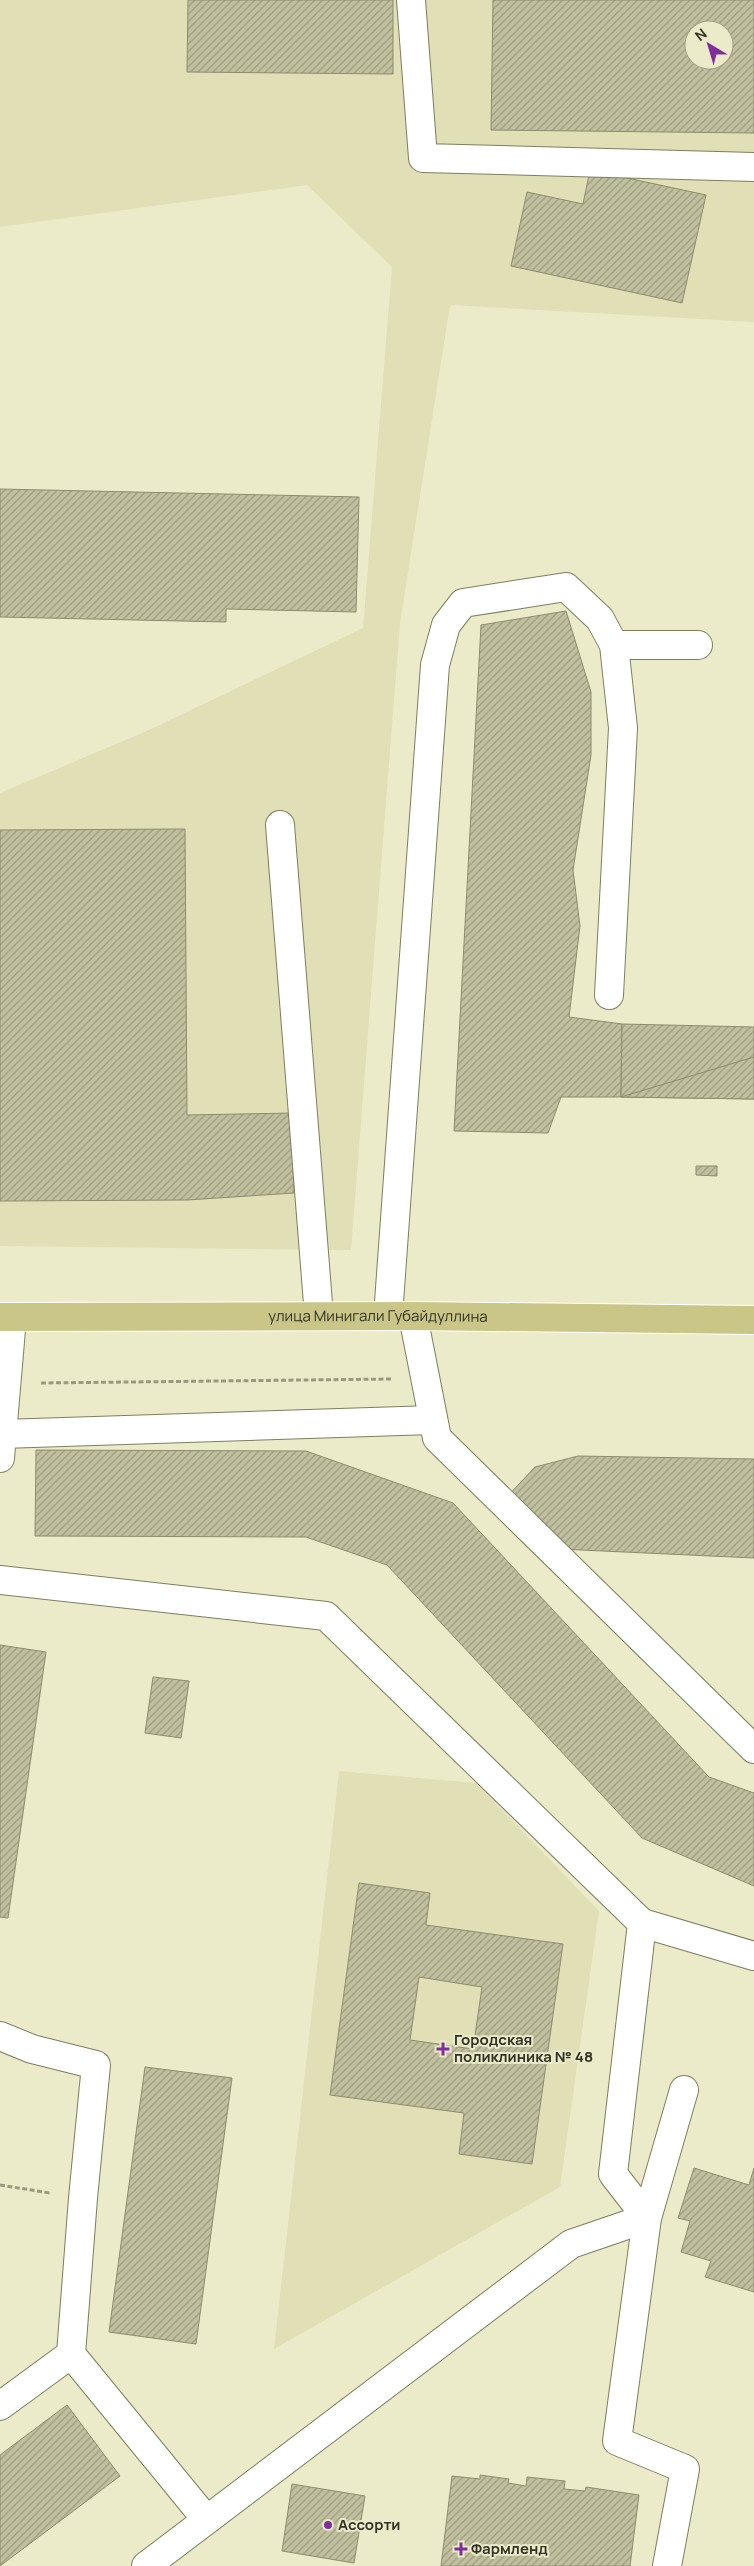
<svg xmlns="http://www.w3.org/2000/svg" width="754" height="2566" font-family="Manrope,sans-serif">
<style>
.built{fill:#e0dfb5;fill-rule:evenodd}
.building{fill:url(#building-hatch);stroke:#8d8d6d;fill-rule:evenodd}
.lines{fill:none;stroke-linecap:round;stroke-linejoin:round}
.minor-casing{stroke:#7e7e5f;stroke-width:30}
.major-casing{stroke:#fff;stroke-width:30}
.path{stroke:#999980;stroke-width:3;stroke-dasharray:5 2.5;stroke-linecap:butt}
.minor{stroke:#fff;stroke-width:28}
.major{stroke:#c9c687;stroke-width:28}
.poi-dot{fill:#812e9d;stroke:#ecebc9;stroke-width:2}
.labels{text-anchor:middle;stroke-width:4;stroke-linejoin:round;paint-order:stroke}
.street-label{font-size:15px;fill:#323225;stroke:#ecebc9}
.poi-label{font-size:15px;font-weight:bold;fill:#323225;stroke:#ecebc9;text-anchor:start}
</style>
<defs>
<pattern id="building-hatch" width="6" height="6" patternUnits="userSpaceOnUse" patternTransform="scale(1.25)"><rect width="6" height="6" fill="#c0bf9e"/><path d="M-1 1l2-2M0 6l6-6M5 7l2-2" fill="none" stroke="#9d9c81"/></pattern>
</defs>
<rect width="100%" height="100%" fill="#ecebc9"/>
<g class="built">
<path d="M 0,0 L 754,0 L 754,322 L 450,305 L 400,623 L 351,1250 L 0,1246 L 0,793 L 149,730 L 363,628 L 392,267 L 307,185 L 0,227 ZM 694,30 L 724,30 L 724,60 L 694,60 Z"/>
<path d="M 339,1771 L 476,1783 L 599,1911 L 560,2187 L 274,2349 Z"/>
</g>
<g class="building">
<path d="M 188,0 L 393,0 L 393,74 L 187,72 Z"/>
<path d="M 493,0 L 754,0 L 754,133 L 491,130 ZM 694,30 L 724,30 L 724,60 L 694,60 Z"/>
<path d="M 590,170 L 706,195 L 682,303 L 511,266 L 527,192 L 583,204 Z"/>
<path d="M 0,489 L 359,497 L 356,612 L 226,609 L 226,622 L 0,617 Z"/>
<path d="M 566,611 L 591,692 L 591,755 L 573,870 L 580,926 L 569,1017 L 622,1024 L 621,1097 L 561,1097 L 548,1133 L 454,1131 L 481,625 Z"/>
<path d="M 185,829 L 187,1115 L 293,1113 L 294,1193 L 187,1200 L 0,1201 L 0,830 Z"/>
<path d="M 622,1024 L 754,1027 L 754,1099 L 621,1097 Z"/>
<path d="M 754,1057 L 754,1099 L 621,1097 Z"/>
<path d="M 696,1166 L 717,1166 L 717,1176 L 696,1175 Z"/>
<path d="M 36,1450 L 306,1451 L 453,1503 L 709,1777 L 754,1793 L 754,1886 L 642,1838 L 387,1565 L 306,1537 L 35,1536 Z"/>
<path d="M 578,1456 L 754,1459 L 754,1558 L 559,1549 L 505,1499 L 535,1467 Z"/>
<path d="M 0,1645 L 46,1652 L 8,1918 L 0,1917 Z"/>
<path d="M 153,1677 L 189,1681 L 181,1738 L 145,1733 Z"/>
<path d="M 359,1883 L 430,1893 L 426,1925 L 563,1944 L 532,2164 L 459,2154 L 464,2113 L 330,2095 ZM 419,1977 L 482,1987 L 473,2049 L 410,2040 Z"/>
<path d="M 145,2067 L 232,2078 L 196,2344 L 109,2332 Z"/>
<path d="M 694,2168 L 749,2185 L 754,2168 L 754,2292 L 705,2277 L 711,2261 L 681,2252 L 690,2221 L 678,2218 Z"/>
<path d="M 67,2405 L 120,2476 L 0,2566 L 0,2455 Z"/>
<path d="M 480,2475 L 509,2479 L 508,2483 L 526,2486 L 527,2477 L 565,2481 L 564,2489 L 585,2491 L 586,2487 L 639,2495 L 630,2566 L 441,2566 L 452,2476 L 480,2479 Z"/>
<path d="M 292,2484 L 365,2496 L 354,2563 L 282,2551 Z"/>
</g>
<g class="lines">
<g class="minor-casing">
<g id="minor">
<path d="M 411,0 L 423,158 L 754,167"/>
<path d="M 614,645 L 698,645"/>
<path d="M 280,825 L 319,1316"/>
<path d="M 388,1316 L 435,665 L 446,625 L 463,603 L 566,587 L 600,619 L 614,645 L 623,728 L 609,995"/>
<path d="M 413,1316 L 437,1438 L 754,1749"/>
<path d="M 2,1434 L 433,1420"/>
<path d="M 0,1458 L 12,1318"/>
<path d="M 0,1580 L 326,1616 L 642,1923 L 613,2174 L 647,2218 L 571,2244 L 146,2566"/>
<path d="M 642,1923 L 754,1956"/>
<path d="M 0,2036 L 32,2049 L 96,2065 L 83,2198 L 71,2354"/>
<path d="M 0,2406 L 71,2354 L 206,2519"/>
<path d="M 667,2566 L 685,2469 L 617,2441 L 647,2218 L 684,2090"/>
</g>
</g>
<g class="major-casing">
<g id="major">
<path id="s1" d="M 0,1317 L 413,1316 L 754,1320"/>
</g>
</g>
<g class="path">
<path d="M 41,1383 L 392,1379"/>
<path d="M 0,2185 L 50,2193"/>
</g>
<use href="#minor" class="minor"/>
<use href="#major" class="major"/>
</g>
<g class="poi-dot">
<path d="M440.5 2041.5h5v5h5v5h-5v5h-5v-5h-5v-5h5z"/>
<circle cx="328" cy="2525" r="5"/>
<path d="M458.5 2541.5h5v5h5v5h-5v5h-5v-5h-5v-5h5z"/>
</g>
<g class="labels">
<g class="street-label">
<text dy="5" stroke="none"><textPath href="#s1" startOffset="378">улица Минигали Губайдуллина</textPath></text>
</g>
<g class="poi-label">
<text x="454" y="2045">Городская<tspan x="454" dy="17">поликлиника № 48</tspan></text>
<text x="338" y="2530">Ассорти</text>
<text x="471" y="2554">Фармленд</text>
</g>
</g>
<g transform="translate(709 45) rotate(322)"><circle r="24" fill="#ecebc9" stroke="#a2a187"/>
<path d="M0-4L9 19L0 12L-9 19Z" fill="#812e9d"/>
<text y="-8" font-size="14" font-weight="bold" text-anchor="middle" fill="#323225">N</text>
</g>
</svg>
